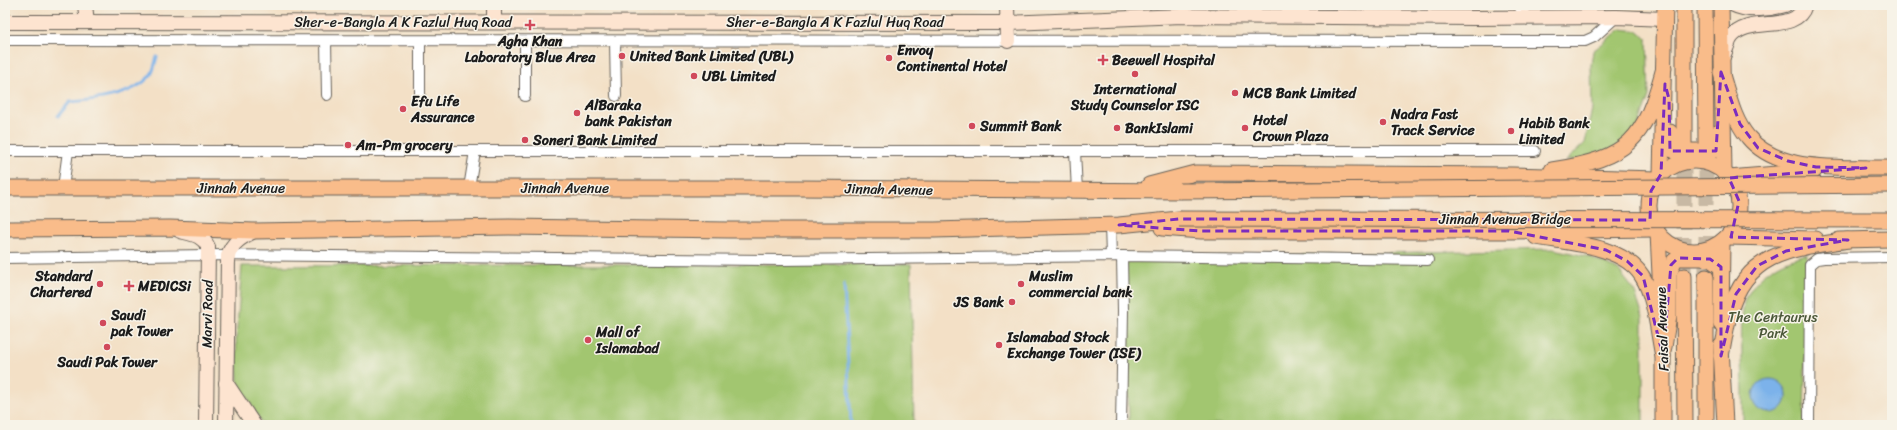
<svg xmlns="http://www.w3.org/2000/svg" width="1897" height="430" font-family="Sriracha,sans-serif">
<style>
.green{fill:#a2c66f;stroke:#5f7146}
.water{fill:#7bb2ea;stroke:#4c6783}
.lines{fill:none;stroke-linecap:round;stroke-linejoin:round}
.stream{stroke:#7bb2ea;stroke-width:3}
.primary-tunnel{stroke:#c8b9a4;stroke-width:15;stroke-dasharray:15 8;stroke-linecap:butt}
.street-casing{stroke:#676158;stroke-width:12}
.secondary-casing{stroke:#676158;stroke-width:16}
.primary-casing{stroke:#676158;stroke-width:17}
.street{stroke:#fff;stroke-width:10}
.secondary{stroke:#fde4d0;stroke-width:14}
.primary{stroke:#f9bc8a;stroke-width:15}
.primary-bridge-casing{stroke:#676158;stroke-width:17;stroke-linecap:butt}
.primary-bridge{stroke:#f9bc8a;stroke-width:15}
.marked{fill:none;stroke:#7b2cbf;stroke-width:3;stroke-dasharray:8 5;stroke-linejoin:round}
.poi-dot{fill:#d1495b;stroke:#f7f3e8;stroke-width:1.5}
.labels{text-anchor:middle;stroke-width:3;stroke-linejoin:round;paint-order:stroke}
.street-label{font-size:14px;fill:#1c1c1c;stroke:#f7f3e8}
.poi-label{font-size:14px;font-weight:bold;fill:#1c1c1c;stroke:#f7f3e8;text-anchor:start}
.park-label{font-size:14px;fill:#4b5839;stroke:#f7f3e8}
</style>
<rect width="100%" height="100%" fill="#f7f3e8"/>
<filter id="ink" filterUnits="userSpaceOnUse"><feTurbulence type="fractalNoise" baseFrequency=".025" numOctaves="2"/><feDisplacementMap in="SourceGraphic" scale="8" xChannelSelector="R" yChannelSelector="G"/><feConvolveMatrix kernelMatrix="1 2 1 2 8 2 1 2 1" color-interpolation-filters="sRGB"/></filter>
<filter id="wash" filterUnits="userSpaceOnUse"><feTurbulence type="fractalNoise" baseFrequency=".012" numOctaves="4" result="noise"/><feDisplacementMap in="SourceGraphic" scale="16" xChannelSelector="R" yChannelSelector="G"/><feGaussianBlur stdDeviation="0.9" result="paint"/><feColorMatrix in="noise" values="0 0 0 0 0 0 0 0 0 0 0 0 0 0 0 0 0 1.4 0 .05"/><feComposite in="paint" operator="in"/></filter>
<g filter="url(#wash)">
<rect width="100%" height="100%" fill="#f3e0c6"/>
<g class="green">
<path d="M 1621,29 L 1637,31 L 1647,39 L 1649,96 L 1635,134 L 1602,156 L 1566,161 L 1585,143 L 1592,109 L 1591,65 L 1593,51 Z"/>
<path d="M 1553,249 L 1590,257 L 1618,270 L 1634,290 L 1643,317 L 1643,425 L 1129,425 L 1126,259 Z"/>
<path d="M 1807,254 L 1804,425 L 1743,425 C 1743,403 1743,380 1742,358 C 1742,340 1740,323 1744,306 C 1750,277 1781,260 1807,254 Z"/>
<path d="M 911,264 L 914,425 L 268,425 L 261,422 L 238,381 L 236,339 L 242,266 Z"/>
</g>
<circle class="water" cx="1770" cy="396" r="17"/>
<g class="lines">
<g class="stream">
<path d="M 58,116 L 70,102 C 95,100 131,96 149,77 C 154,73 155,62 157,57"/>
<path d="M 844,284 L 851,425"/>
</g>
</g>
</g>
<g filter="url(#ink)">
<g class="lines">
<g class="primary-tunnel">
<path d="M 1706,144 L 1706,277"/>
<path d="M 1684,145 L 1684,276"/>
</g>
<g class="street-casing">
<g id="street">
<path d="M 1518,5 L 1528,18"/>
<path d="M 5,40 L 1585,41 L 1594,37 L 1616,17"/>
<path d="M 326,41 L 327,95"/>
<path d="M 615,41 L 616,96"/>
<path d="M 420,96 L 420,41"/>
<path d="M 525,96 L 525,41"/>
<path d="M 5,151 L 1535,151"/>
<path d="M 1075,151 L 1077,191"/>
<path d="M 63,188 L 68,151"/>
<path d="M 469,188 L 475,151"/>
<path d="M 1110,225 L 1111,256"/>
<path d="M 5,258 L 208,255 L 781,260 L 1122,256 L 1428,260"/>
<path d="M 1121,425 L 1123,311 L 1122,256"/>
<path d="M 1809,425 L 1810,265 L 1817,259 L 1824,258 L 1892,257"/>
</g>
</g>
<g class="secondary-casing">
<g id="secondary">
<path d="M 85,5 L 87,22"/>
<path d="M 494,5 L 494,22"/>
<path d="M 1007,5 L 1008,41"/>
<path d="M 1734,5 C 1748,12 1770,9 1785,5"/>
<path d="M 5,22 L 1008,23 L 1182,16 L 1475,18 L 1616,17 L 1665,19"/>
<path d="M 1722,59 C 1725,53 1727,45 1730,39 C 1747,13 1796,36 1805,5"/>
<path d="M 180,231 C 192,234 203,235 208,247 L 206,425"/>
<path d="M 226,383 L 254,425"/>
<path d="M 226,425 L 228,256 C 232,242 242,237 254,231"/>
</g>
</g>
<g class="primary-casing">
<g id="primary">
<path d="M 1684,5 L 1684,145"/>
<path d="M 1705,5 L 1706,144"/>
<path d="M 1721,5 L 1724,172"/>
<path d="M 1721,72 C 1728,93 1733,120 1748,137 C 1775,170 1828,167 1866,168"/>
<path d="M 1670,132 L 1670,146 L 1674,151 L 1712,151 L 1716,146 L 1717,133"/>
<circle cx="1694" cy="206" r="45"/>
<path d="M 1856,168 L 1892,168"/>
<path d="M 1552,170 C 1629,158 1644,141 1664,68"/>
<path d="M 1661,174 L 1665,5"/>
<path d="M 1729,178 L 1814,171"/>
<path d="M 1149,185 L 1195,173 L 1513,175 L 1657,179"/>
<path d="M 5,188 L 798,188 L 1180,191"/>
<path d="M 1162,228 L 1201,231 L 1509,231 L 1655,229"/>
<path d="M 5,229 L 170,228 L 254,231 L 509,227 L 728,230 L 935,230 L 1119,225 L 1179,219"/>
<path d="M 1658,233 L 1662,316"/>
<path d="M 1536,237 C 1569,243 1623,245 1642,276 C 1655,296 1658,332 1663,356"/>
<path d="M 1727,237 L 1815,239"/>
<path d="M 1839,240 L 1892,239"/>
<path d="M 1684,276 L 1685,425"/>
<path d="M 1706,277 L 1706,425"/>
<path d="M 1721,324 L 1722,242"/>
<path d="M 1663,346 L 1663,425"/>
<path d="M 1721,346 L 1725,425"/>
<path d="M 1664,347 L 1669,315 L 1669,274 L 1674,261 L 1678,258 L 1701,258 L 1710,259 L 1721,267"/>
<path d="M 1721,356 C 1724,342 1726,326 1730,312 C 1746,251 1796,248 1848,240"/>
</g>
</g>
<use href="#street" class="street"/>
<use href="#secondary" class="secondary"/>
<use href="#primary" class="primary"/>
<g class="primary-bridge-casing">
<g id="primary-bridge">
<path d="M 1180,191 L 1892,185"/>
<path d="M 1179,219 L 1892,220"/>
</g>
</g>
<use href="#primary-bridge" class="primary-bridge"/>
</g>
</g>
<path class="marked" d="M 1721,72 L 1740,124 L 1758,148 L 1788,161 L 1816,167 L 1866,168 L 1729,178 L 1739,201 L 1731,237 L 1848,240 L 1786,251 L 1757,266 L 1736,294 L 1721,356 L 1721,267 L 1710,259 L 1678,258 L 1671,265 L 1663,356 L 1643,276 L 1627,261 L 1606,250 L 1509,231 L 1201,231 L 1119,225 L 1179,219 L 1650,220 L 1651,191 L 1661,174 L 1665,84 L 1669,99 L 1670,151 L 1716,151 Z"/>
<g class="poi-dot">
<path d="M528 19h4v4h4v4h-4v4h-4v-4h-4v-4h4z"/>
<circle cx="622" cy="56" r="4"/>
<circle cx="889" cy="58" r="4"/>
<path d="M1101 54h4v4h4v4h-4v4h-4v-4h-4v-4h4z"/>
<circle cx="1135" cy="74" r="4"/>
<circle cx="694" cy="76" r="4"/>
<circle cx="1235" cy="93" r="4"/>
<circle cx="403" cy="109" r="4"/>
<circle cx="577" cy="113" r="4"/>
<circle cx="1383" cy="122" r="4"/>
<circle cx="972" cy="126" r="4"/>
<circle cx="1117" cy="128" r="4"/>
<circle cx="1245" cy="128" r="4"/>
<circle cx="1511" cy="131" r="4"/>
<circle cx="525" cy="140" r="4"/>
<circle cx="348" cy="145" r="4"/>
<circle cx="100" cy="284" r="4"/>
<circle cx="1021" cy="284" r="4"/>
<path d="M127 280h4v4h4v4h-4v4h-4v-4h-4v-4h4z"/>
<circle cx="1012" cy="302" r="4"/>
<circle cx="103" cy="323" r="4"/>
<circle cx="588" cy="340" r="4"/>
<circle cx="999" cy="345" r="4"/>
<circle cx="107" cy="347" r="4"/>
</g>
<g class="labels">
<g class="street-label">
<text x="403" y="27">Sher-e-Bangla A K Fazlul Huq Road</text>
<text x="835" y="27">Sher-e-Bangla A K Fazlul Huq Road</text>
<text x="241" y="193">Jinnah Avenue</text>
<text x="565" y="193">Jinnah Avenue</text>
<text transform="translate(889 189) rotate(1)" y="5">Jinnah Avenue</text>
<text x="1505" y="224">Jinnah Avenue Bridge</text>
<text transform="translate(207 314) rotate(-89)" y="5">Marvi Road</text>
<text transform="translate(1662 329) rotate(-92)" y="5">Faisal Avenue</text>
</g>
<g class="poi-label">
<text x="530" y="46" text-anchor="middle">Agha Khan<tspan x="530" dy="16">Laboratory Blue Area</tspan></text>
<text x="897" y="55">Envoy<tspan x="897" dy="16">Continental Hotel</tspan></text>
<text x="630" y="61">United Bank Limited (UBL)</text>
<text x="1112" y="65">Beewell Hospital</text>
<text x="702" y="81">UBL Limited</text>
<text x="1135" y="94" text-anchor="middle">International<tspan x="1135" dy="16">Study Counselor ISC</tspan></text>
<text x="1243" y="98">MCB Bank Limited</text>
<text x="411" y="106">Efu Life<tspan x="411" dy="16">Assurance</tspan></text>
<text x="585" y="110">AlBaraka<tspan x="585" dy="16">bank Pakistan</tspan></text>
<text x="1391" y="119">Nadra Fast<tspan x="1391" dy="16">Track Service</tspan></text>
<text x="1253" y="125">Hotel<tspan x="1253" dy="16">Crown Plaza</tspan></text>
<text x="1519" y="128">Habib Bank<tspan x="1519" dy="16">Limited</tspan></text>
<text x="980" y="131">Summit Bank</text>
<text x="1125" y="133">BankIslami</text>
<text x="533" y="145">Soneri Bank Limited</text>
<text x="356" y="150">Am-Pm grocery</text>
<text x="92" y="281" text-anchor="end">Standard<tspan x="92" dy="16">Chartered</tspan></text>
<text x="1029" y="281">Muslim<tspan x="1029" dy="16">commercial bank</tspan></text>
<text x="138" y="291">MEDICSi</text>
<text x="1004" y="307" text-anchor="end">JS Bank</text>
<text x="111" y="320">Saudi<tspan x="111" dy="16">pak Tower</tspan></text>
<text x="596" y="337">Mall of<tspan x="596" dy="16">Islamabad</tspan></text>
<text x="1007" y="342">Islamabad Stock<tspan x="1007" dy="16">Exchange Tower (ISE)</tspan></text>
<text x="107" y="367" text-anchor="middle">Saudi Pak Tower</text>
</g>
<g class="park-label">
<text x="1773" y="322">The Centaurus<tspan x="1773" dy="16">Park</tspan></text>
</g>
</g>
<rect width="1897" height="430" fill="none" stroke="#f7f3e8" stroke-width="20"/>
</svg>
